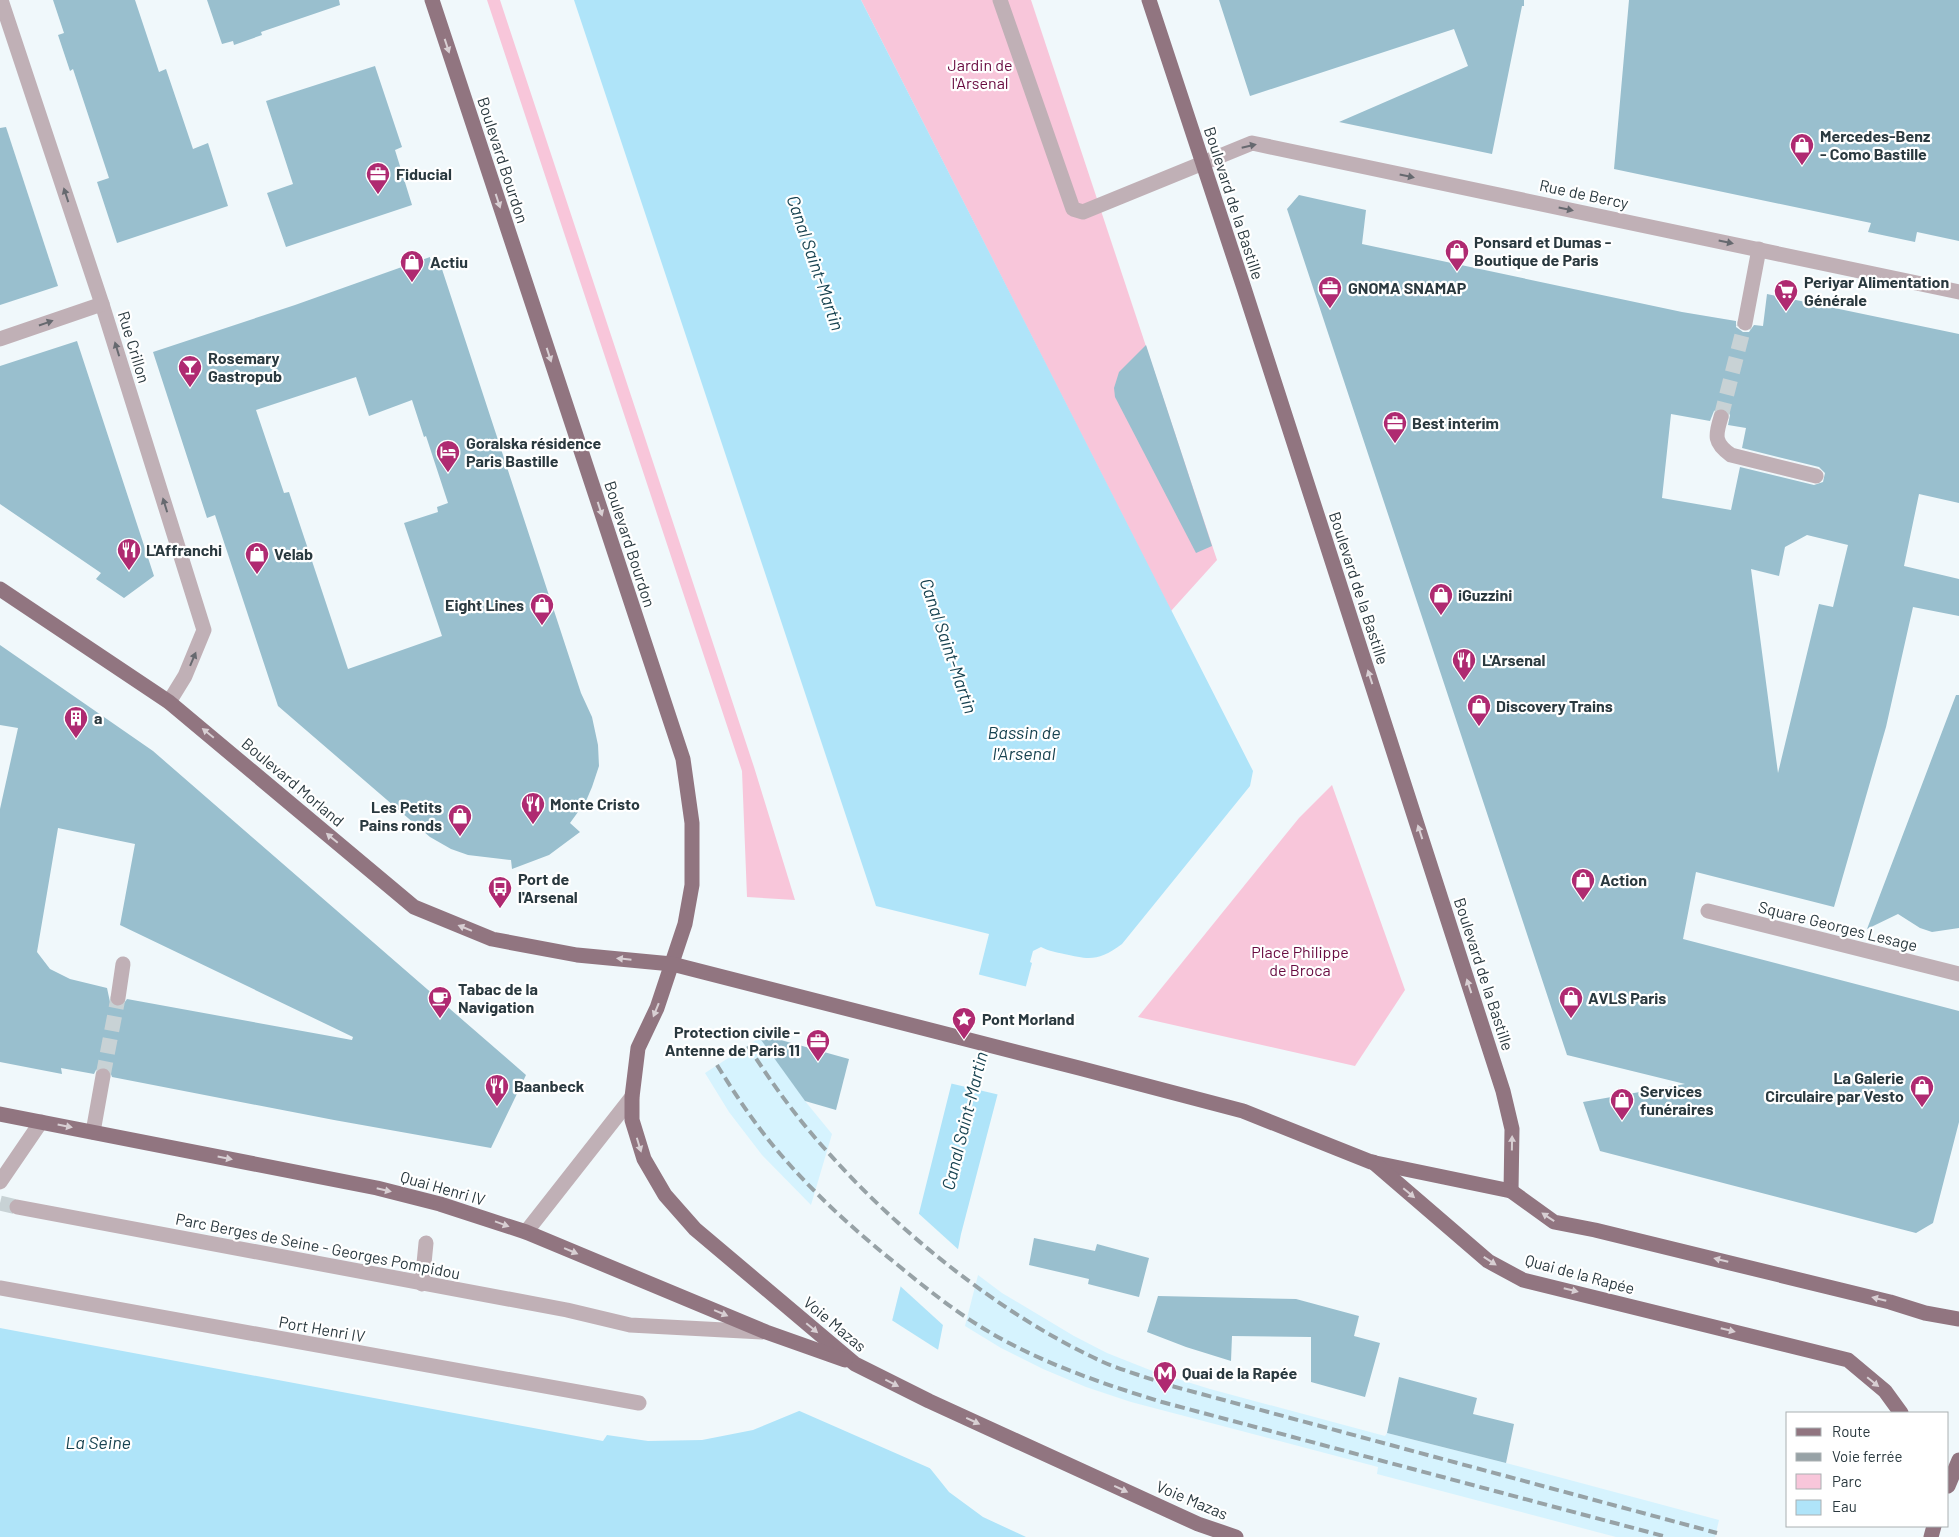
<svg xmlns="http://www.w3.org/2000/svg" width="1959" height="1537" font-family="Barlow,sans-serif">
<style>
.built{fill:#d6f3fe}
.green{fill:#f8c6da}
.water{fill:#afe4f9}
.pier{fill:#f0f8fb}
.building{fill:#99bfce;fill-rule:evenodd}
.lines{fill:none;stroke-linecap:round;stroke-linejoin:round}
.minor-tunnel{stroke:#c8d2d5;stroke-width:15;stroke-dasharray:15 8;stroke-linecap:butt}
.minor{stroke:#c0b0b6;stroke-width:15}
.major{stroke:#917580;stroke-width:15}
.rail{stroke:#97a2a6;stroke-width:4;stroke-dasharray:10 5;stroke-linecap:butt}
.oneway{fill:#d8cfd3}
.oneway2{fill:#66696f}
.labels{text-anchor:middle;stroke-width:4.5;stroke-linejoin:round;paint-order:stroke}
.park-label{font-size:16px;fill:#680b40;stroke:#fff}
.poi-label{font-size:16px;font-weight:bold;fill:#2a393f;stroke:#fff;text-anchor:start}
.street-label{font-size:16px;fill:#2a393f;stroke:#fff}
.water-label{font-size:18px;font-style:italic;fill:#184351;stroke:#fff}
</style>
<rect width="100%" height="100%" fill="#f0f8fb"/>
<g class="built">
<path d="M 761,1037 L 805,1101 L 832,1134 L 811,1205 L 762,1155 L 729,1112 L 705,1073 Z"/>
<path d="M 978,1275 L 1002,1293 L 1074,1336 L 1107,1353 L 1155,1372 L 1210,1389 L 1385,1436 L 1387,1433 L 1506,1463 L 1719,1520 L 1715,1537 L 1616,1537 L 1377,1474 L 1378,1467 L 1131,1402 L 1086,1387 L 1043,1369 L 1001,1348 L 965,1326 Z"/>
</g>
<g class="green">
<path d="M 487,0 L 500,0 L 754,767 L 795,900 L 747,897 L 742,771 Z"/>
<path d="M 861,0 L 1031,0 L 1217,560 L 1171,611 Z"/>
<path d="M 1332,785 L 1405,990 L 1355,1066 L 1138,1017 L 1299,818 Z"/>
</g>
<path class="water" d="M 574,0 L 861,0 L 1253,771 L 1250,786 L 1122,944 C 1099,961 1090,960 1064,954 C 1056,952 1048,951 1041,947 L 1033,951 L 1030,962 L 1032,963 L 961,1234 L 938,1350 L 926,1436 L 929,1467 L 949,1492 L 983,1517 L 1026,1537 L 0,1537 L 0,1328 L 603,1441 L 607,1435 L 648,1441 L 702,1440 L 753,1430 L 799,1411 L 847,1374 L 892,1321 L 989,934 L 876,906 Z"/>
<g class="pier">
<path d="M 977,974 L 1028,987 L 1000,1095 L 949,1083 Z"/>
<path d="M 917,1212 L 960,1251 L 944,1326 L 899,1285 Z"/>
<path d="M 890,1319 L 940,1351 L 931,1401 L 928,1436 L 932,1466 L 934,1470 L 795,1409 L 845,1372 Z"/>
</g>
<g class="building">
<path d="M 53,0 L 135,0 L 159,72 L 166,69 L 193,149 L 208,143 L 228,206 L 117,243 L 97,182 L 109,178 L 73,69 L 70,71 L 58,35 L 64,33 Z"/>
<path d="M 207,0 L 339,0 L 340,5 L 261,32 L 262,35 L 234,45 L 233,41 L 222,44 Z"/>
<path d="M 1219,0 L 1524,0 L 1524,6 L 1522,6 L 1492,154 L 1339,122 L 1468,66 L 1454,29 L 1250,96 Z"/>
<path d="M 1629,0 L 1959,0 L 1959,241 L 1917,232 L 1915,242 L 1868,232 L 1871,223 L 1614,169 Z"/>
<path d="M 375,66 L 402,147 L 395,150 L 412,205 L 286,247 L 267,193 L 293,184 L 266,101 Z"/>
<path d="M 6,127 L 58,286 L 0,305 L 0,128 Z"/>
<path d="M 1299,195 L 1366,210 L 1362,244 L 1682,312 L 1736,321 L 1736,327 L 1743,332 L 1749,332 L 1754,325 L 1763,326 L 1767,294 L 1959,334 L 1959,503 L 1919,494 L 1904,566 L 1959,579 L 1959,616 L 1913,607 L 1886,727 L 1834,907 L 1696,872 L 1683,939 L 1959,1011 L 1959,1122 L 1933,1223 L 1916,1233 L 1600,1151 L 1583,1102 L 1685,1084 L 1567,1055 L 1287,209 ZM 1719,408 L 1728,411 L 1730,415 L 1728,425 L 1746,428 L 1742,448 L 1819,467 L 1825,473 L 1823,482 L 1814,485 L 1740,467 L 1731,510 L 1662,498 L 1671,414 L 1710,421 L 1714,411 ZM 1807,535 L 1848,545 L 1833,607 L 1819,604 L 1778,773 L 1751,569 L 1779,576 L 1785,547 Z"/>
<path d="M 430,257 L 430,259 L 438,257 L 581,693 L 592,717 L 598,745 L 599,766 L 592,787 L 586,801 L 570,823 L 580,832 L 549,855 L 512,869 L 511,860 L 468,855 L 451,849 L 430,837 L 278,706 L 215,515 L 207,518 L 153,352 L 295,305 ZM 356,377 L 369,416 L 412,400 L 424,437 L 426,436 L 448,503 L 437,507 L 438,512 L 404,523 L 442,636 L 348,669 L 289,492 L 284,493 L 256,410 Z"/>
<path d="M 77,341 L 154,576 L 124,598 L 96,579 L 101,573 L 0,504 L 0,366 Z"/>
<path d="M 1146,345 L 1212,546 L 1196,553 L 1115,397 L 1114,388 L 1119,372 Z"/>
<path d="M 0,645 L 153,751 L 526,1075 L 491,1148 L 334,1120 L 112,1077 L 109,1069 L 104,1067 L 96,1070 L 94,1074 L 61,1068 L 62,1074 L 0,1062 L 0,809 L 18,728 L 0,725 ZM 58,828 L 135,844 L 120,925 L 353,1037 L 352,1040 L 127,999 L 122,1006 L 116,1007 L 110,1002 L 107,988 L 70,979 L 50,969 L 37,952 Z"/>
<path d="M 1956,695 L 1959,695 L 1959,928 L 1932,932 L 1920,928 L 1898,914 L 1867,929 Z"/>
<path d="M 756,1033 L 849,1059 L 836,1110 L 805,1101 Z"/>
<path d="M 1034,1238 L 1095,1251 L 1097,1244 L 1149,1258 L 1139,1297 L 1088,1284 L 1089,1279 L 1029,1265 Z"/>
<path d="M 1158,1296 L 1296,1299 L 1359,1316 L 1354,1336 L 1380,1343 L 1365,1397 L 1311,1382 L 1311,1337 L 1232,1336 L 1231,1361 L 1186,1347 L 1147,1332 Z"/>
<path d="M 1399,1377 L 1477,1398 L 1473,1414 L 1514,1424 L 1506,1463 L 1387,1433 Z"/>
</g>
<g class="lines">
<g class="minor-tunnel">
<path d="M 1721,417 L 1745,323"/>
<path d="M 103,1076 L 118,998"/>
<path d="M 0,1203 L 17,1207"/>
</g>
<g class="minor">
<path d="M 1,0 L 102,304 L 204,630 L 185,676 L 169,702"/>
<path d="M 1000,0 L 1073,209 L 1083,212 L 1252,143 L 1959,292"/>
<path d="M 1745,323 L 1759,249"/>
<path d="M 0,339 L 102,304"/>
<path d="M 1721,417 C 1715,436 1714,443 1731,455 L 1816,476"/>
<path d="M 1708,911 L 1959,974"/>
<path d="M 118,998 L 123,964"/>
<path d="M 93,1132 L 103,1076"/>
<path d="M 0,1182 L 41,1122"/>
<path d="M 17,1207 L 567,1310 L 630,1325 L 762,1332"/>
<path d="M 526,1232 L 632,1097"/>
<path d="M 422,1284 L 426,1243"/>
<path d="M 0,1288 L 639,1403"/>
</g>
<g class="major">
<path d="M 432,0 L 683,759 L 692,823 L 692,885 L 685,924 L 657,1008 L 638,1048 L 632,1097 L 632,1120 L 644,1159 L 665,1195 L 695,1229 L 855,1364 L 929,1401 L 1198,1524 L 1236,1537"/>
<path d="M 1149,0 L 1244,288 L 1503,1091 L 1512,1129 L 1511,1191"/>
<path d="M 0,589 L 169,702 L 414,907 L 492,939 L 577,955 L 672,964 L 1079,1068 L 1243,1111 L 1371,1162 L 1511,1191 L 1554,1222 L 1595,1230 L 1890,1302 L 1925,1313 L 1959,1319"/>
<path d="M 0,1114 L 377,1188 L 440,1204 L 526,1232 L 766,1332 L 845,1360"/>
<path d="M 1373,1162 L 1488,1261 L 1523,1280 L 1848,1360 L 1885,1391 L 1901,1413"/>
<path d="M 1948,1486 L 1959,1460"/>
<path d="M 1931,1537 L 1934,1526"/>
</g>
<g class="rail">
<path d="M 748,1046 C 771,1082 796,1117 825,1149 C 898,1232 1002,1316 1103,1362 C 1124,1371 1146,1377 1168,1385 L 1717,1533"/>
<path d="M 717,1065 C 735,1094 754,1123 776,1149 C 812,1192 855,1231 899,1266 C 934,1295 970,1323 1011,1344 C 1059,1369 1110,1386 1162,1402 L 1667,1537"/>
</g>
</g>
<defs><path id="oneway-solid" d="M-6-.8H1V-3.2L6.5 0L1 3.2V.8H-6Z" transform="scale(1.25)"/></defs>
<g class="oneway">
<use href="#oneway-solid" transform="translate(447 46) rotate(72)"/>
<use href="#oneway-solid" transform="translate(498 201) rotate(72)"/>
<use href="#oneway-solid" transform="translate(549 355) rotate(72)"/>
<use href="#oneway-solid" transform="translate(600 509) rotate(72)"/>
<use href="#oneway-solid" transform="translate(1370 677) rotate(-108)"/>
<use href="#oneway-solid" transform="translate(208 733) rotate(-141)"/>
<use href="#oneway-solid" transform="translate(1420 832) rotate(-108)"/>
<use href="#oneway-solid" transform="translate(332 838) rotate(-140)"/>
<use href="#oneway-solid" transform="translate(465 928) rotate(-158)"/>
<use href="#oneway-solid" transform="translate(624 959) rotate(-174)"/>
<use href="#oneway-solid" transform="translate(1469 986) rotate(-108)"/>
<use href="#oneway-solid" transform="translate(656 1010) rotate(112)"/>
<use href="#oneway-solid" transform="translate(65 1126) rotate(11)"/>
<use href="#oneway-solid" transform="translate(1512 1143) rotate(-89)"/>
<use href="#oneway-solid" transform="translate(639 1145) rotate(73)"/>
<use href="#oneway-solid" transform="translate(225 1158) rotate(11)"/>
<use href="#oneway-solid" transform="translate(384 1190) rotate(13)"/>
<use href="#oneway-solid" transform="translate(1409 1193) rotate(40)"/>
<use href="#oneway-solid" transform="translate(1548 1217) rotate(-146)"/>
<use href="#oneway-solid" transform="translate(502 1224) rotate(20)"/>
<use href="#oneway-solid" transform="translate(571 1251) rotate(23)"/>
<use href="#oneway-solid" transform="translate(1721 1260) rotate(-166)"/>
<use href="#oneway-solid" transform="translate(1490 1261) rotate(33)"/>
<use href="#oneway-solid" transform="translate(1571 1290) rotate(14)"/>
<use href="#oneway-solid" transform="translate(1879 1299) rotate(-166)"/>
<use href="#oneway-solid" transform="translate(721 1313) rotate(23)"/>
<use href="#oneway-solid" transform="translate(812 1328) rotate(40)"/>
<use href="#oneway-solid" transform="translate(1728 1330) rotate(14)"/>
<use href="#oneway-solid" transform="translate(1873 1382) rotate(39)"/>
<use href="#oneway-solid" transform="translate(892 1383) rotate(27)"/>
<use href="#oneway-solid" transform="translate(973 1421) rotate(25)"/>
<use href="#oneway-solid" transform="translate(1121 1489) rotate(25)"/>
</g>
<g class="oneway2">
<use href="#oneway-solid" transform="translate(1249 146) rotate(-13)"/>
<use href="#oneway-solid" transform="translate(1407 176) rotate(12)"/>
<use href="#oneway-solid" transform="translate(66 195) rotate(-108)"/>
<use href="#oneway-solid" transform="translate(1566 209) rotate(12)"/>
<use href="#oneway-solid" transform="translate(1726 242) rotate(12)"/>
<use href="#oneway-solid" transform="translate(46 323) rotate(-19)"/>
<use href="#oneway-solid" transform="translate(117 349) rotate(-107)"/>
<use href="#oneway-solid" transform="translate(165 505) rotate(-107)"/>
<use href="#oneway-solid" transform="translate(193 659) rotate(-67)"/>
</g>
<defs>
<g id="shop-pin" transform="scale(1.25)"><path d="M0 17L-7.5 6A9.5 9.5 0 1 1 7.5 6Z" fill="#af2a71" stroke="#fff"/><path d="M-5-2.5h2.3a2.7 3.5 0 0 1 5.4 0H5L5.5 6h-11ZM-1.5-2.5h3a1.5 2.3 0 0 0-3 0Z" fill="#fff"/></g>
<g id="office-pin" transform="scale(1.25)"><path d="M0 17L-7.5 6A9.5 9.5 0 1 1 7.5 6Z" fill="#af2a71" stroke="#fff"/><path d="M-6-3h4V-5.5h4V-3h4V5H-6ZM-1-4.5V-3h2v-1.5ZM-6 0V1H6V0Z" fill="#fff"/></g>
<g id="supermarket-pin" transform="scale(1.25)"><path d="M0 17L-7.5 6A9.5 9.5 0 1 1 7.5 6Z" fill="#af2a71" stroke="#fff"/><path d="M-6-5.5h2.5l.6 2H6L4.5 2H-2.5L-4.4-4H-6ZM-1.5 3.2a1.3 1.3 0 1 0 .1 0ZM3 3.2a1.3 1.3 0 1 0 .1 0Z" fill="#fff"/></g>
<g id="bar-pin" transform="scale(1.25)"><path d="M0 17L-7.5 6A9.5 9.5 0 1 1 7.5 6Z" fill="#af2a71" stroke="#fff"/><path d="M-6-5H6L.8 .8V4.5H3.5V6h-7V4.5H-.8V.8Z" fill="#fff"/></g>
<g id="hotel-pin" transform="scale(1.25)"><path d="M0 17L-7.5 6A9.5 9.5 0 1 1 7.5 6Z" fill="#af2a71" stroke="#fff"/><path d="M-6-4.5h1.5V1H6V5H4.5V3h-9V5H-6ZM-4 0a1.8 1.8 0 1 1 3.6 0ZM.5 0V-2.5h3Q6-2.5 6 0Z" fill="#fff"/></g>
<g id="restaurant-pin" transform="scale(1.25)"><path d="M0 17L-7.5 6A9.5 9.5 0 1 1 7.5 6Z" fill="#af2a71" stroke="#fff"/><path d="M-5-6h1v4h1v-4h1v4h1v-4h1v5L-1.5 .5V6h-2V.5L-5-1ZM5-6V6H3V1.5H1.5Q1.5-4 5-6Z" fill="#fff"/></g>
<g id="building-pin" transform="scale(1.25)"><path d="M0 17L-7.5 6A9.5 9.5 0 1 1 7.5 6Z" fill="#af2a71" stroke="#fff"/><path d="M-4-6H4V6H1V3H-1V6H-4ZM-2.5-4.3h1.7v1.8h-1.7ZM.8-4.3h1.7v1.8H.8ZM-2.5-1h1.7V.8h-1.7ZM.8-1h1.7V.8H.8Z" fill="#fff"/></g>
<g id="bus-pin" transform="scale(1.25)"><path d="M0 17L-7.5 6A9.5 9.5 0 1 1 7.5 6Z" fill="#af2a71" stroke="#fff"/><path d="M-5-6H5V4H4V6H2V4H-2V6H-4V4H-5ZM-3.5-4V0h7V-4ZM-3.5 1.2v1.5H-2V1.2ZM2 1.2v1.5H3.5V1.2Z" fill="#fff"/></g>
<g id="cafe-pin" transform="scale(1.25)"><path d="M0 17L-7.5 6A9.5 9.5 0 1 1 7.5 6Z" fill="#af2a71" stroke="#fff"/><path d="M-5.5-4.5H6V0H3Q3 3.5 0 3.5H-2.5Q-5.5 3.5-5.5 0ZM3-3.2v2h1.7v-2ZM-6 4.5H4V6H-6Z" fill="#fff"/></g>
<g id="sight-pin" transform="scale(1.25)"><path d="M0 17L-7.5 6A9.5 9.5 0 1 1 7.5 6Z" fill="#af2a71" stroke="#fff"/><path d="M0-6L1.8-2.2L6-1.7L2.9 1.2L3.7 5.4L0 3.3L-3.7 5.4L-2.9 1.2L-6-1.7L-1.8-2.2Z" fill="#fff"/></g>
<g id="metro-pin" transform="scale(1.25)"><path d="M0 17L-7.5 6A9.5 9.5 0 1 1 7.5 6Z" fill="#af2a71" stroke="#fff"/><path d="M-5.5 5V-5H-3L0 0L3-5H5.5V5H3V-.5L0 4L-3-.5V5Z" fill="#fff"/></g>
</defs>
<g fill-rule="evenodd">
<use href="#shop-pin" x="1802" y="145"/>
<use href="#office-pin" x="378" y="174"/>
<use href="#shop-pin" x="1457" y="251"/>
<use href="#shop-pin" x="412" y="262"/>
<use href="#office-pin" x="1330" y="288"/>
<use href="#supermarket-pin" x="1786" y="291"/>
<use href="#bar-pin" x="190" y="367"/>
<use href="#office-pin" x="1395" y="423"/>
<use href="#hotel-pin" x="448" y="452"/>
<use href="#restaurant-pin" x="129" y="550"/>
<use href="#shop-pin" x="257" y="554"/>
<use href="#shop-pin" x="1441" y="595"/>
<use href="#shop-pin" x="542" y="605"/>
<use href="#restaurant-pin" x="1464" y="660"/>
<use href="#shop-pin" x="1479" y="706"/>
<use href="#building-pin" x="76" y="718"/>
<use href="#restaurant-pin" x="533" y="804"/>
<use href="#shop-pin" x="460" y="816"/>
<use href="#shop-pin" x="1583" y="880"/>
<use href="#bus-pin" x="500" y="888"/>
<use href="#cafe-pin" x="440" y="998"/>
<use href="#shop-pin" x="1571" y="998"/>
<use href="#sight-pin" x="964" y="1019"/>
<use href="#office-pin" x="818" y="1041"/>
<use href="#restaurant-pin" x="497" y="1086"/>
<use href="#shop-pin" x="1922" y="1087"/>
<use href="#shop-pin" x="1622" y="1100"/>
<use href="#metro-pin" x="1165" y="1373"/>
</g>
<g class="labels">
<g class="park-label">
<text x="980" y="71">Jardin de<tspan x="980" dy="18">l'Arsenal</tspan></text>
<text x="1300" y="958">Place Philippe<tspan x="1300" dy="18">de Broca</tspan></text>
</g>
<g class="poi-label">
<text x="1820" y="142">Mercedes-Benz<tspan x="1820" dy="18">- Como Bastille</tspan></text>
<text x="396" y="180">Fiducial</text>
<text x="1474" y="248">Ponsard et Dumas -<tspan x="1474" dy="18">Boutique de Paris</tspan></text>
<text x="430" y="268">Actiu</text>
<text x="1804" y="288">Periyar Alimentation<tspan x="1804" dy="18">Générale</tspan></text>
<text x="1348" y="294">GNOMA SNAMAP</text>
<text x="208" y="364">Rosemary<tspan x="208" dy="18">Gastropub</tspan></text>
<text x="1412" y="429">Best interim</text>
<text x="466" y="449">Goralska résidence<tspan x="466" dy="18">Paris Bastille</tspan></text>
<text x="146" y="556">L'Affranchi</text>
<text x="274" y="560">Velab</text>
<text x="1458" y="601">iGuzzini</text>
<text x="524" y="611" text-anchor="end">Eight Lines</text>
<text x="1482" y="666">L'Arsenal</text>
<text x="1496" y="712">Discovery Trains</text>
<text x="94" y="724">a</text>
<text x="550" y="810">Monte Cristo</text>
<text x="442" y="813" text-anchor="end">Les Petits<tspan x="442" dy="18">Pains ronds</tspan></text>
<text x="518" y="885">Port de<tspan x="518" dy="18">l'Arsenal</tspan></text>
<text x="1600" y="886">Action</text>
<text x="458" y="995">Tabac de la<tspan x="458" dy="18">Navigation</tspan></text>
<text x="1588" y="1004">AVLS Paris</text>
<text x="982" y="1025">Pont Morland</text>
<text x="800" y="1038" text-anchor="end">Protection civile -<tspan x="800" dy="18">Antenne de Paris 11</tspan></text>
<text x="1904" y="1084" text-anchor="end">La Galerie<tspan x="1904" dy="18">Circulaire par Vesto</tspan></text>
<text x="514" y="1092">Baanbeck</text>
<text x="1640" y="1097">Services<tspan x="1640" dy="18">funéraires</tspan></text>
<text x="1182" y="1379">Quai de la Rapée</text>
</g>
<g class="street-label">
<text transform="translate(503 160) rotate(72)" y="6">Boulevard Bourdon</text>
<text transform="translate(1584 194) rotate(12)" y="6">Rue de Bercy</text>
<text transform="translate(1234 203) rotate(72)" y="6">Boulevard de la Bastille</text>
<text transform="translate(134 347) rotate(73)" y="6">Rue Crillon</text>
<text transform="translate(630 544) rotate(72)" y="6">Boulevard Bourdon</text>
<text transform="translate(1359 588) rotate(72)" y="6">Boulevard de la Bastille</text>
<text transform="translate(293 782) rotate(40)" y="6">Boulevard Morland</text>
<text transform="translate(1838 926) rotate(14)" y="6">Square Georges Lesage</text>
<text transform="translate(1484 974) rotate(72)" y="6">Boulevard de la Bastille</text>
<text transform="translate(443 1188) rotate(16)" y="6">Quai Henri IV</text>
<text transform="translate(318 1246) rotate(11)" y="6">Parc Berges de Seine - Georges Pompidou</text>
<text transform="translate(1580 1274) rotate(15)" y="6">Quai de la Rapée</text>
<text transform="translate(835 1324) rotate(40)" y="6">Voie Mazas</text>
<text transform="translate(322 1329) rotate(10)" y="6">Port Henri IV</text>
<text transform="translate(1192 1500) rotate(23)" y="6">Voie Mazas</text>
</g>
<g class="water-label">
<text transform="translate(815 263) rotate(71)" y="6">Canal Saint-Martin</text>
<text transform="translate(948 646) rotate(71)" y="6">Canal Saint-Martin</text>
<text x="1024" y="739">Bassin de<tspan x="1024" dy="21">l'Arsenal</tspan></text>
<text transform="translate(965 1121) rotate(-76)" y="6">Canal Saint-Martin</text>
<text x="98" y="1449">La Seine</text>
</g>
</g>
<rect x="1786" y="1412" width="162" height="115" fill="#ffffff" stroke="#aab0b2"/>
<rect x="1796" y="1428" width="25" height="8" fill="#917580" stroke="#aab0b2"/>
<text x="1832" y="1437" font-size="15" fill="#2a393f">Route</text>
<rect x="1796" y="1453" width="25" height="8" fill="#97a2a6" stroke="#aab0b2"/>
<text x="1832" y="1462" font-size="15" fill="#2a393f">Voie ferrée</text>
<rect x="1796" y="1474" width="25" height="15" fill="#f8c6da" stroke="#aab0b2"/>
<text x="1832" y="1487" font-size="15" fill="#2a393f">Parc</text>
<rect x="1796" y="1500" width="25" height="15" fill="#afe4f9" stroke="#aab0b2"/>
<text x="1832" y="1512" font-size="15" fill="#2a393f">Eau</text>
</svg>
